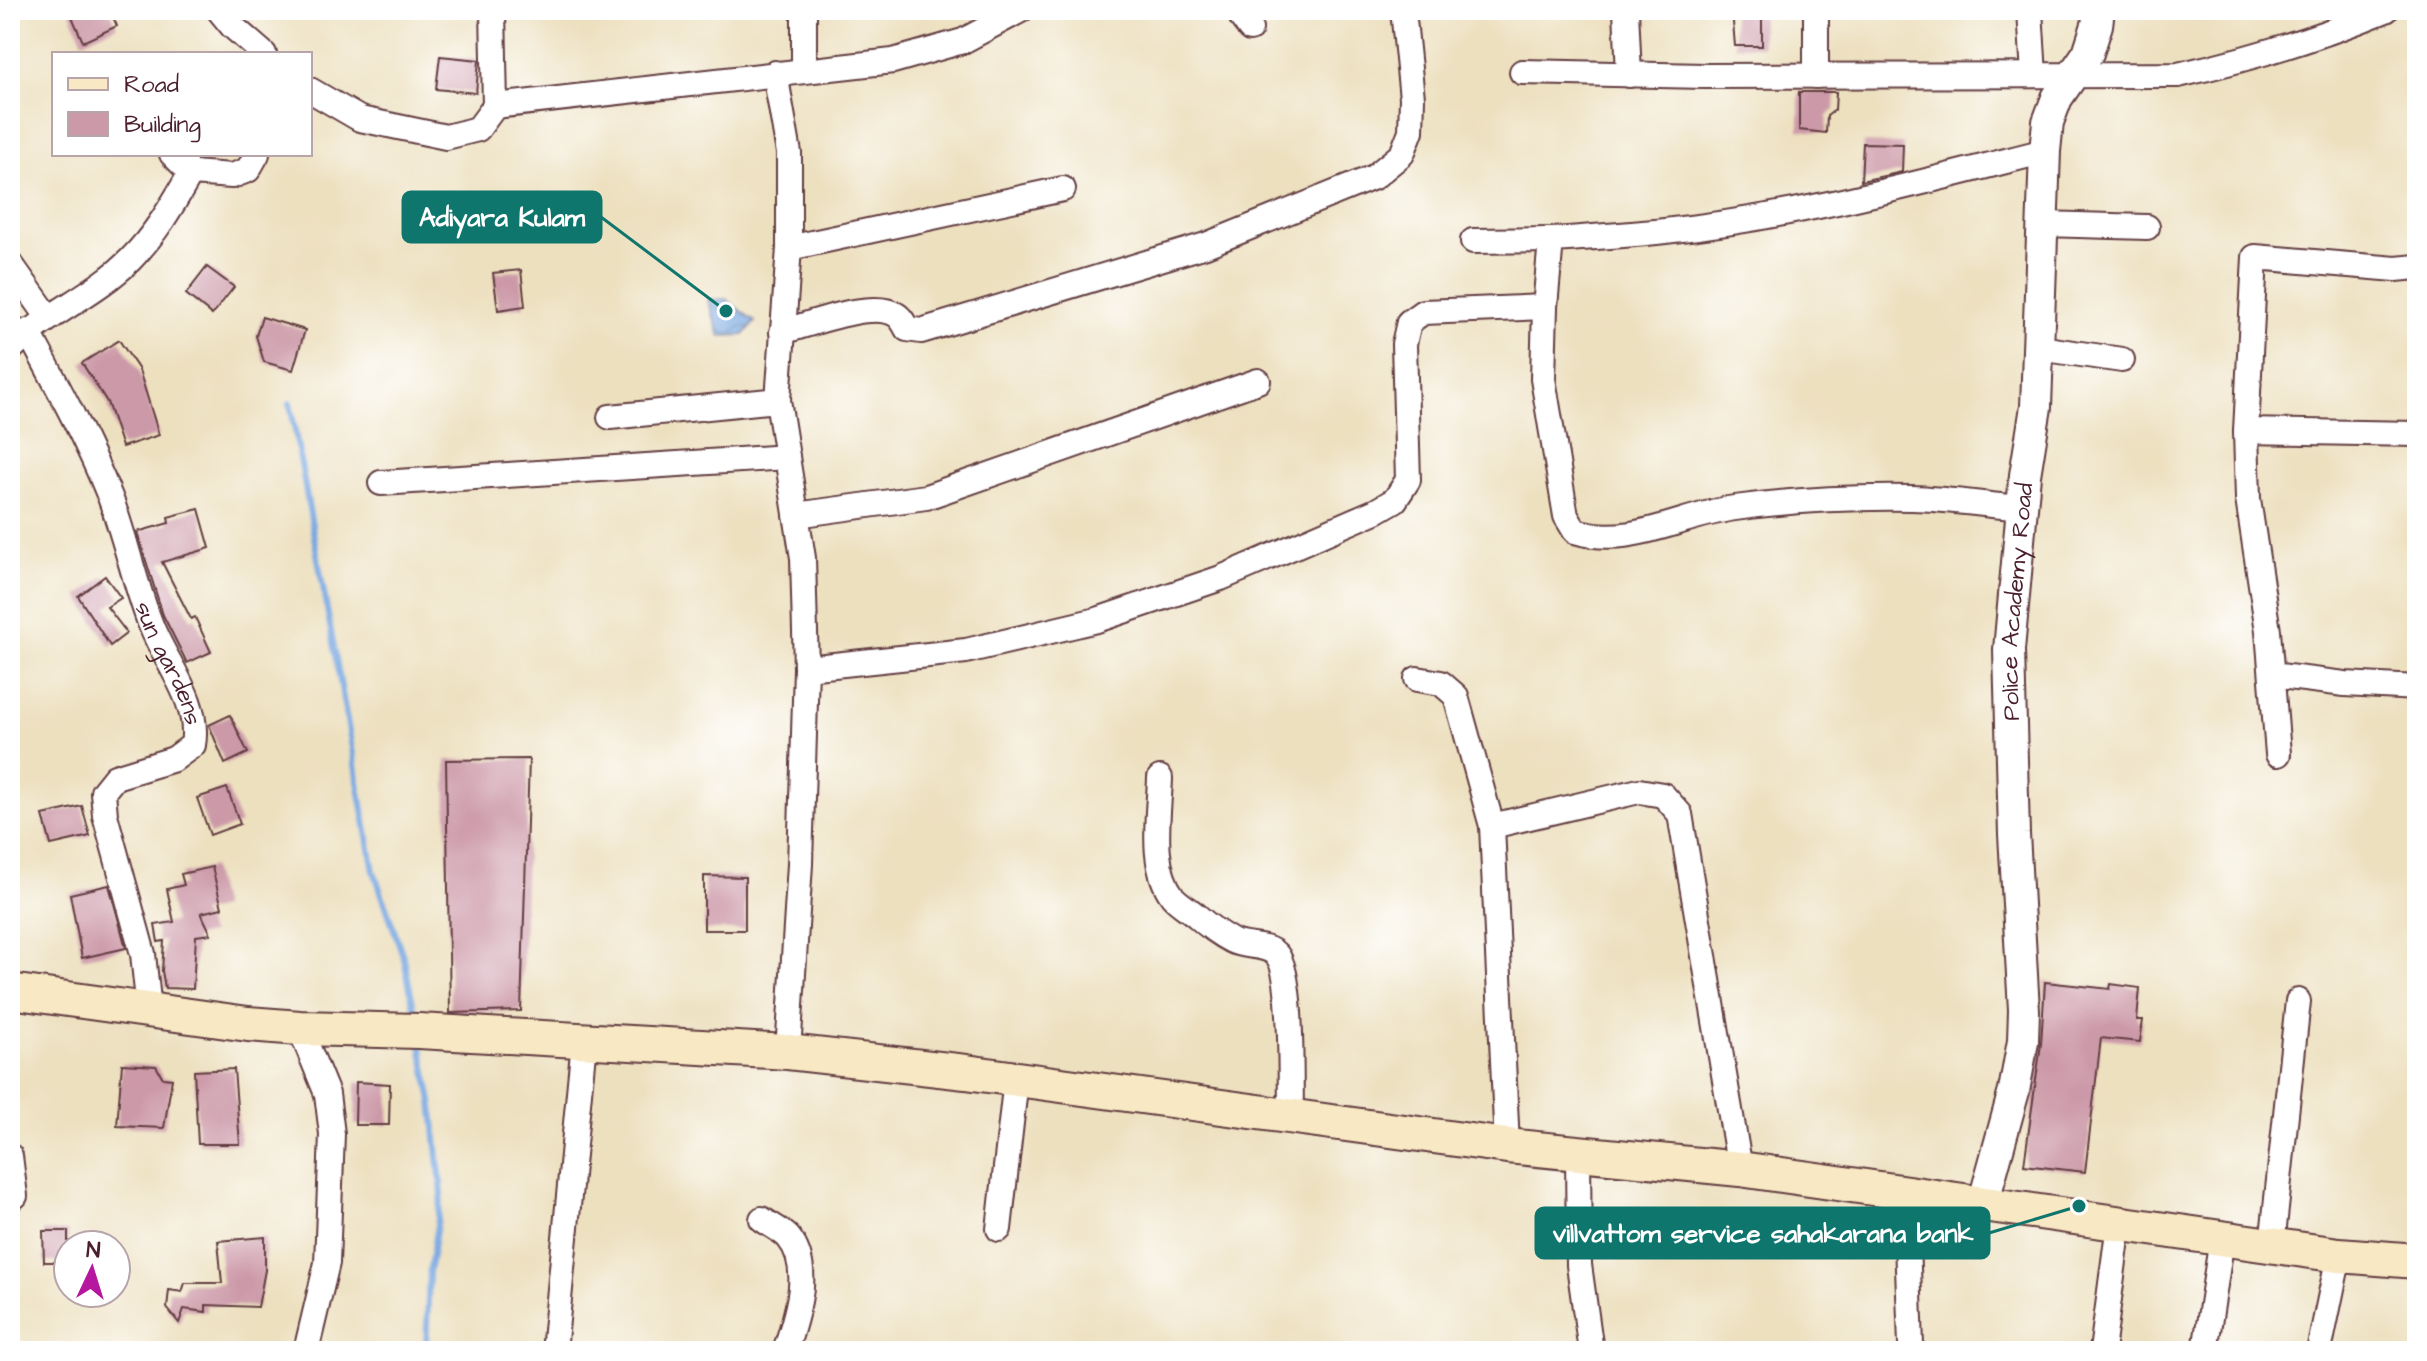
<svg xmlns="http://www.w3.org/2000/svg" width="2427" height="1361" font-family="'Architects Daughter',sans-serif">
<style>
.water{fill:url(#water-waves);stroke:#5f6286;stroke-width:2}
.lines{fill:none;stroke-linecap:round;stroke-linejoin:round}
.stream{stroke:#74a6e0;stroke-width:6}
.building{fill:#cc99a8}
.minor-casing{stroke:#623c41;stroke-width:28}
.tertiary-casing{stroke:#623c41;stroke-width:34}
.secondary-casing{stroke:#623c41;stroke-width:38}
.minor{stroke:#fff;stroke-width:24}
.tertiary{stroke:#fff;stroke-width:30}
.secondary{stroke:#f8e8c3;stroke-width:34}
.labels{text-anchor:middle;stroke-width:6;stroke-linejoin:round;paint-order:stroke}
.street-label{font-size:24px;fill:#4a1f2b;stroke:#fff}
.leader{fill:none;stroke:#0f766e;stroke-width:3}
.callout-dot{fill:#0f766e;stroke:#fff;stroke-width:3}
.callout{fill:#0f766e;stroke:#0f766e;stroke-width:3}
.callout-label{font-size:26px;text-anchor:middle;font-weight:bold;fill:#fff}
</style>
<defs>
<pattern id="water-waves" width="16" height="10" patternUnits="userSpaceOnUse" patternTransform="scale(2)"><rect width="16" height="10" fill="#74a6e0"/><path d="M0 5q4-4 8 0t8 0" fill="none" stroke="#6187b6"/></pattern>
</defs>
<rect width="100%" height="100%" fill="#fff"/>
<filter id="ink" filterUnits="userSpaceOnUse"><feTurbulence type="fractalNoise" baseFrequency=".0125" numOctaves="2"/><feDisplacementMap in="SourceGraphic" scale="16" xChannelSelector="R" yChannelSelector="G"/><feConvolveMatrix kernelMatrix="1 2 1 2 8 2 1 2 1" color-interpolation-filters="sRGB"/></filter>
<filter id="wash" filterUnits="userSpaceOnUse"><feTurbulence type="fractalNoise" baseFrequency=".006" numOctaves="4" result="noise"/><feDisplacementMap in="SourceGraphic" scale="32" xChannelSelector="R" yChannelSelector="G"/><feGaussianBlur stdDeviation="1.8" result="paint"/><feColorMatrix in="noise" values="0 0 0 0 0 0 0 0 0 0 0 0 0 0 0 0 0 1.4 0 .05"/><feComposite in="paint" operator="in"/></filter>
<g filter="url(#wash)">
<rect width="100%" height="100%" fill="#ede0bf"/>
<path class="water" d="M 726,299 L 755,322 L 744,335 L 720,336 L 708,300 Z"/>
<g class="lines">
<g class="stream">
<path d="M 290,403 L 374,871 L 404,959 L 416,1018"/>
<path d="M 420,1041 L 432,1101 L 442,1194 L 429,1273 L 426,1351"/>
</g>
</g>
<g id="blocks">
<g class="building">
<path d="M 69,10 L 110,10 L 117,26 L 83,42 Z"/>
<path d="M 1732,10 L 1762,10 L 1762,46 L 1735,46 Z"/>
<path d="M 440,56 L 479,60 L 476,93 L 436,89 Z"/>
<path d="M 1799,92 L 1836,92 L 1835,110 L 1827,116 L 1826,133 L 1799,130 Z"/>
<path d="M 1863,143 L 1903,144 L 1902,172 L 1861,181 Z"/>
<path d="M 207,267 L 234,287 L 212,315 L 186,294 Z"/>
<path d="M 521,270 L 525,306 L 498,310 L 493,273 Z"/>
<path d="M 262,317 L 305,330 L 293,370 L 264,362 L 256,336 Z"/>
<path d="M 119,340 L 139,370 L 159,435 L 122,447 L 107,402 L 82,363 Z"/>
<path d="M 199,509 L 210,548 L 162,562 L 191,619 L 195,617 L 211,652 L 187,663 L 163,615 L 137,532 L 169,523 L 168,517 Z"/>
<path d="M 105,576 L 121,598 L 107,607 L 127,633 L 110,646 L 78,596 Z"/>
<path d="M 230,715 L 248,753 L 225,764 L 209,725 Z"/>
<path d="M 529,759 L 521,1011 L 450,1013 L 446,760 Z"/>
<path d="M 227,788 L 240,824 L 210,835 L 197,798 Z"/>
<path d="M 82,806 L 90,836 L 51,845 L 43,815 Z"/>
<path d="M 212,867 L 222,908 L 201,913 L 211,934 L 196,936 L 193,989 L 165,988 L 162,971 L 164,941 L 158,942 L 155,925 L 174,922 L 167,889 L 184,885 L 181,874 Z"/>
<path d="M 704,876 L 745,877 L 745,930 L 704,930 Z"/>
<path d="M 109,885 L 126,948 L 82,958 L 70,894 Z"/>
<path d="M 2045,982 L 2110,989 L 2111,984 L 2140,988 L 2137,1020 L 2143,1020 L 2140,1042 L 2101,1038 L 2085,1172 L 2024,1165 L 2041,1044 Z"/>
<path d="M 122,1064 L 156,1066 L 163,1078 L 172,1079 L 164,1128 L 117,1126 Z"/>
<path d="M 234,1069 L 240,1144 L 198,1144 L 194,1071 Z"/>
<path d="M 356,1082 L 390,1084 L 389,1125 L 355,1125 Z"/>
<path d="M 43,1231 L 68,1231 L 68,1262 L 44,1262 Z"/>
<path d="M 265,1237 L 265,1270 L 258,1307 L 206,1305 L 206,1312 L 184,1309 L 179,1323 L 167,1308 L 169,1290 L 182,1292 L 185,1283 L 222,1283 L 218,1241 Z"/>
</g>
</g>
</g>
<g filter="url(#ink)">
<use href="#blocks" fill-opacity="0" stroke="#623c41" stroke-width="2"/>
<g class="lines">
<g class="minor-casing">
<g id="minor">
<path d="M 219,10 L 233,27 L 264,54"/>
<path d="M 493,10 L 495,106"/>
<path d="M 804,10 L 804,70"/>
<path d="M 1240,10 L 1242,18 L 1250,29"/>
<path d="M 1626,10 L 1629,75"/>
<path d="M 1816,10 L 1816,76"/>
<path d="M 2030,10 L 2034,75"/>
<path d="M 1522,72 L 1705,76 L 2178,75 C 2250,59 2318,38 2386,10"/>
<path d="M 775,73 L 789,153 L 789,248 L 778,400 L 803,558 L 806,668 L 800,864 L 788,1052"/>
<path d="M 310,90 L 360,119 L 446,137 L 478,129 L 495,106 L 893,61 L 963,41 L 1021,10"/>
<path d="M 191,173 L 232,176 L 248,170 L 257,154"/>
<path d="M 2043,224 L 2147,227"/>
<path d="M 1473,241 L 1551,240"/>
<path d="M 789,248 L 1063,189"/>
<path d="M 10,263 L 49,318"/>
<path id="s1" d="M 28,331 C 57,385 87,440 110,497 C 125,537 134,580 149,620 C 163,661 201,700 193,745 L 174,759 L 115,777 L 103,792 L 105,815 L 143,954 L 149,1010"/>
<path d="M 782,332 C 808,325 871,300 895,314 C 901,317 904,323 907,329 L 921,331 L 1206,245 L 1374,177 L 1402,154 L 1411,131 L 1412,98 L 1403,10"/>
<path d="M 2039,348 L 2122,360"/>
<path d="M 10,350 C 45,314 95,295 130,260 C 156,234 173,204 191,173 L 172,154"/>
<path d="M 610,417 L 778,400"/>
<path d="M 2246,431 L 2417,434"/>
<path d="M 381,483 L 787,457"/>
<path d="M 2022,508 C 1986,505 1949,499 1912,498 C 1854,497 1793,500 1735,508 C 1681,515 1631,548 1575,531 L 1566,516 L 1543,379 L 1545,307 L 1551,240 C 1592,237 1633,235 1673,230 C 1799,216 1923,182 2045,151"/>
<path d="M 796,515 L 926,497 L 1258,381"/>
<path d="M 806,668 L 966,651 L 1097,620 L 1221,578 L 1376,511 L 1395,500 L 1408,480 L 1404,344 L 1409,322 L 1423,312 L 1545,307"/>
<path d="M 2272,675 L 2345,684 L 2417,688"/>
<path d="M 1417,679 L 1441,683 L 1456,696 L 1492,826 L 1639,791 L 1663,795 L 1680,814 L 1740,1169"/>
<path d="M 2278,754 L 2268,631 L 2248,499 L 2246,431 L 2255,257 L 2396,269 L 2417,267"/>
<path d="M 1160,778 C 1159,814 1149,866 1173,897 C 1179,904 1190,910 1197,916 C 1208,926 1219,934 1232,941 C 1245,948 1266,943 1277,955 C 1294,975 1290,1088 1291,1118"/>
<path d="M 1492,826 L 1507,1146"/>
<path d="M 300,1028 L 327,1094 L 332,1134 L 327,1263 L 306,1351"/>
<path d="M 1578,1154 L 1579,1265 L 1591,1351"/>
<path d="M 10,1156 L 15,1196"/>
<path d="M 1905,1193 L 1911,1344"/>
<path d="M 762,1219 C 770,1225 781,1230 788,1237 C 814,1268 796,1317 785,1351"/>
<path d="M 999,1229 L 1016,1079"/>
<path d="M 2272,1246 L 2298,1001"/>
<path d="M 554,1351 L 584,1041"/>
<path d="M 2102,1351 L 2119,1224"/>
<path d="M 2205,1351 L 2222,1238"/>
<path d="M 2319,1351 L 2339,1255"/>
</g>
</g>
<g class="tertiary-casing">
<g id="tertiary">
<path id="s2" d="M 1983,1204 L 2014,1091 L 2023,1041 L 2024,1010 L 2014,834 L 2009,650 L 2025,475 L 2036,407 L 2045,151 L 2048,122 L 2057,98 L 2088,53 L 2097,25 L 2099,10"/>
</g>
</g>
<g class="secondary-casing">
<path id="secondary" d="M 10,991 L 248,1024 L 300,1028 L 419,1031 L 788,1052 L 966,1072 L 1507,1146 L 1740,1169 L 2339,1255 L 2417,1261"/>
</g>
<use href="#minor" class="minor"/>
<use href="#tertiary" class="tertiary"/>
<use href="#secondary" class="secondary"/>
</g>
</g>
<g class="labels">
<g class="street-label">
<text dy="8" stroke="none"><textPath href="#s2" startOffset="608">Police Academy Road</textPath></text>
<text dy="8" stroke="none"><textPath href="#s1" startOffset="362">sun gardens</textPath></text>
</g>
</g>
<path class="leader" d="M726 311L601 217M2079 1206L1989 1233"/>
<g class="callout-dot">
<circle cx="726" cy="311" r="8"/>
<circle cx="2079" cy="1206" r="8"/>
</g>
<g class="callout">
<rect x="403" y="192" width="198" height="50" rx="8"/>
<rect x="1536" y="1208" width="453" height="50" rx="8"/>
</g>
<g class="callout-label">
<text x="502" y="226">Adiyara Kulam</text>
<text x="1763" y="1242">villvattom service sahakarana bank</text>
</g>
<rect width="2427" height="1361" fill="none" stroke="#fff" stroke-width="40"/>
<rect x="52" y="52" width="260" height="104" fill="#ffffff" stroke="#b7a5aa" stroke-width="2"/>
<rect x="68" y="78" width="40" height="12" fill="#f8e8c3" stroke="#b7a5aa" stroke-width="2"/>
<text x="124" y="92" font-size="24" fill="#4a1f2b">Road</text>
<rect x="68" y="112" width="40" height="24" fill="#cc99a8" stroke="#b7a5aa" stroke-width="2"/>
<text x="124" y="132" font-size="24" fill="#4a1f2b">Building</text>
<g transform="translate(92 1269) rotate(4)"><circle r="38" fill="#ffffff" stroke="#b7a5aa" stroke-width="2"/>
<path d="M0-6L14 30L0 20L-14 30Z" fill="#b5179e"/>
<text y="-12" font-size="22" font-weight="bold" text-anchor="middle" fill="#4a1f2b">N</text>
</g>
</svg>
